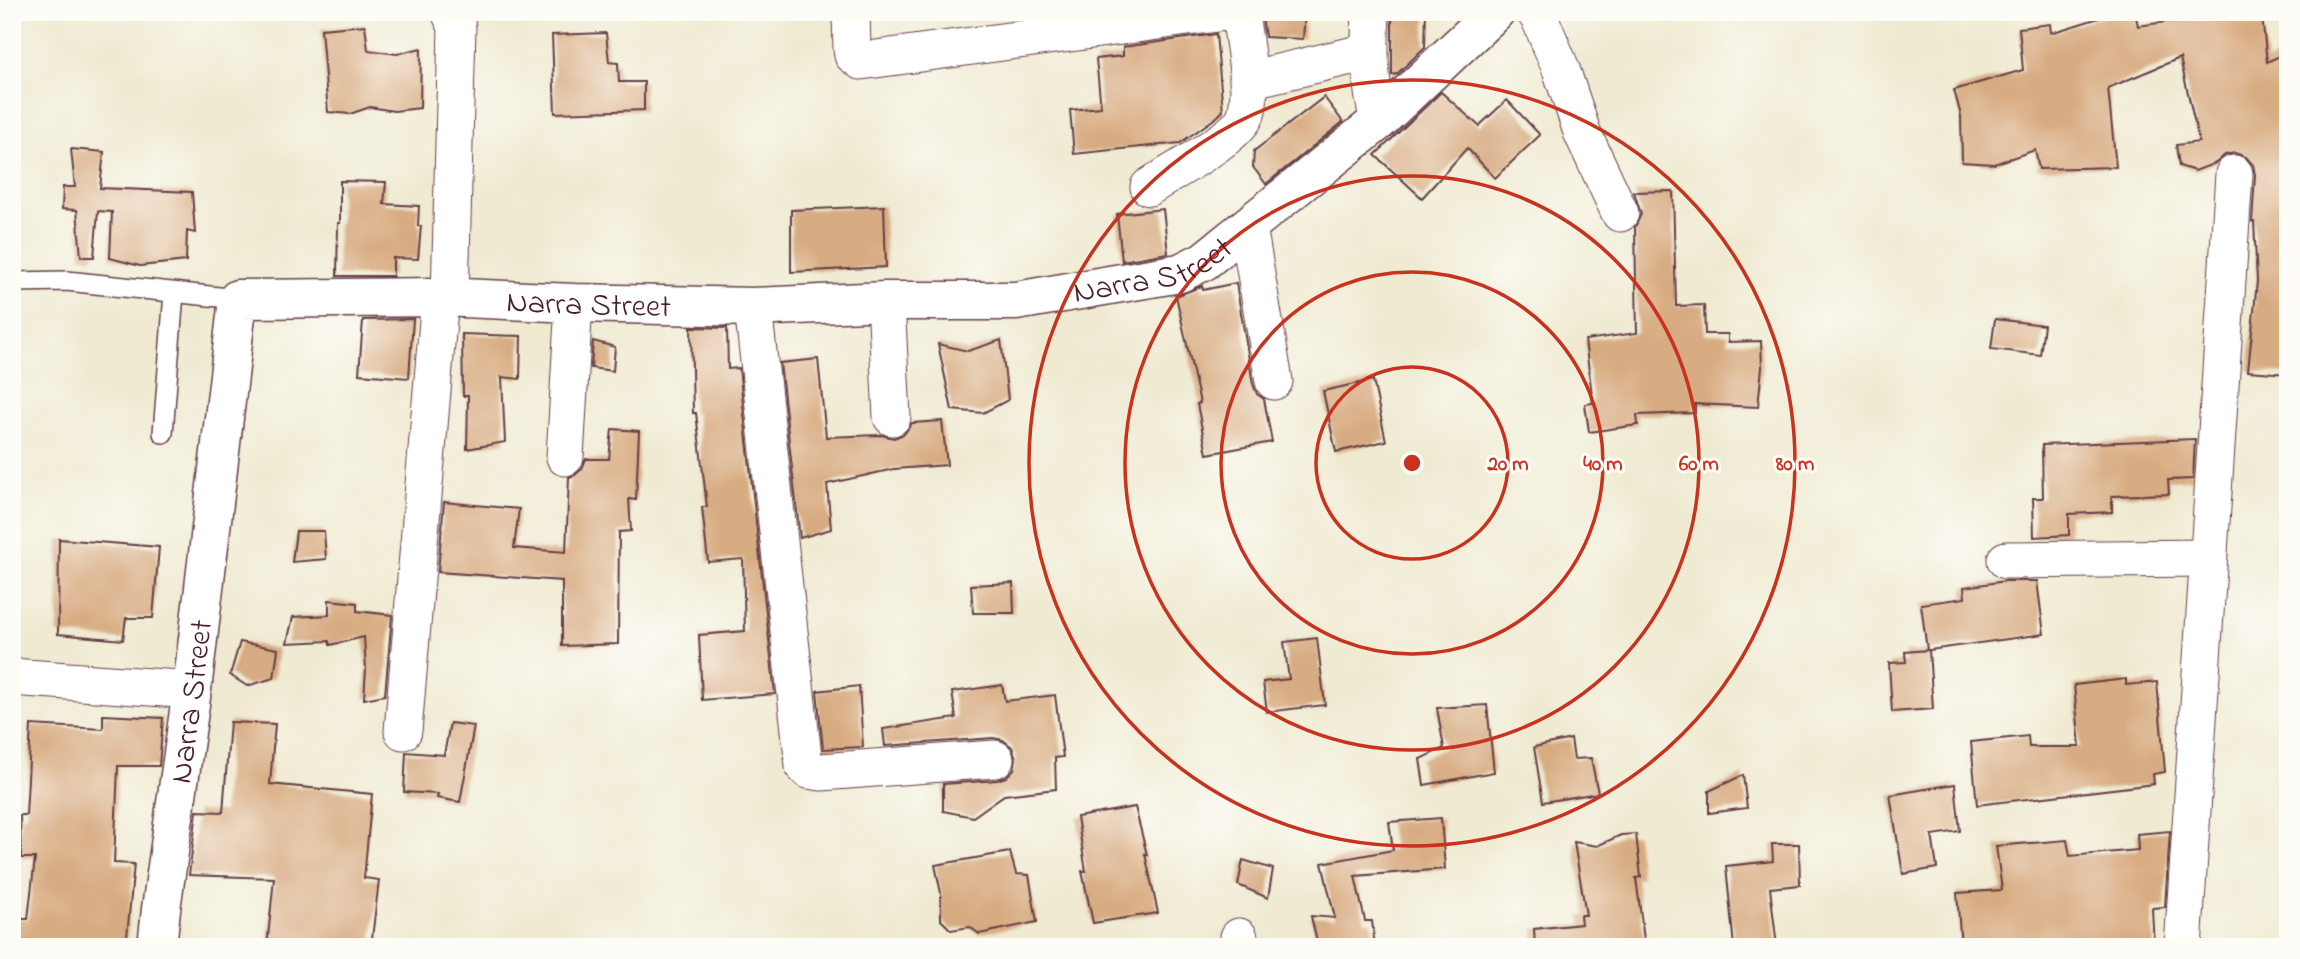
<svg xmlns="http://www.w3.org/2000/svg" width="2300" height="959" font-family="'Indie Flower',sans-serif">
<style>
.building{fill:#d8ac82}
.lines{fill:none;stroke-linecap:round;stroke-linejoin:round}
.service-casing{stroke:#633d44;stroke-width:22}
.minor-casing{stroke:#633d44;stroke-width:39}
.tertiary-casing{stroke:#633d44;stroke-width:41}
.service{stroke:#fff;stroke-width:19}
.minor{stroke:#fff;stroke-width:37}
.tertiary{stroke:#fff;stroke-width:38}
.ring{fill:none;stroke:#c8321e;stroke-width:3.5}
.labels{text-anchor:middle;stroke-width:6;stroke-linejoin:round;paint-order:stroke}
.street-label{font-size:32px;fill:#4a1f2b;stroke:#fdfcf7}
.centre{fill:#c8321e;stroke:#fdfcf7;stroke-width:3.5}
.ring-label{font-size:21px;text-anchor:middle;font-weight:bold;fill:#c8321e;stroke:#fdfcf7;stroke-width:6;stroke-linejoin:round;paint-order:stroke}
</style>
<rect width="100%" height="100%" fill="#fdfcf7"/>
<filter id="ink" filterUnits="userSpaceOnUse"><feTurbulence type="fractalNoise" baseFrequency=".0143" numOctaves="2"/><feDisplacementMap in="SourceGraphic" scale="14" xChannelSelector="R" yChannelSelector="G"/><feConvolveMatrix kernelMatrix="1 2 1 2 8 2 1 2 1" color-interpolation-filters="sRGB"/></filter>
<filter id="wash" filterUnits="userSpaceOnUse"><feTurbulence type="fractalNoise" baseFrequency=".00686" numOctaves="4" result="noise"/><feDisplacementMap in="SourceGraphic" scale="28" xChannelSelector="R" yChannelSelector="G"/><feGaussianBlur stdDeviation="1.57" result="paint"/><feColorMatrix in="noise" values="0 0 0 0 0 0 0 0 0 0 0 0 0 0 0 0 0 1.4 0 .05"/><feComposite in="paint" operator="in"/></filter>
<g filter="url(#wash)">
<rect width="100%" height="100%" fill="#efead1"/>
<g id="blocks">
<g class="building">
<path d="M 1261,12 L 1305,12 L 1303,39 L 1265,37 Z"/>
<path d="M 1392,12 L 1426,12 L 1425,47 L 1397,74 L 1392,75 Z"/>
<path d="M 2118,12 L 2135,12 L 2138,26 L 2195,18 L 2262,16 L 2267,62 L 2288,52 L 2288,374 L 2248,371 L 2257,281 L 2254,222 L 2252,222 L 2255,175 L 2253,165 L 2246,157 L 2235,153 L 2225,155 L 2216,163 L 2195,171 L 2179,166 L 2176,145 L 2199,142 L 2180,58 L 2108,88 L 2116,167 L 2039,169 L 2035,150 L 1994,164 L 1962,162 L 1961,116 L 1954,90 L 2023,70 L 2019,28 L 2050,24 L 2051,33 Z"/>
<path d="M 365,25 L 368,50 L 397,54 L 421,48 L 420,108 L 394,111 L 370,107 L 350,114 L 328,112 L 321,29 Z"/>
<path d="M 606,33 L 609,62 L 618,63 L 619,82 L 644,82 L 644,110 L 555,113 L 552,35 Z"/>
<path d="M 1216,34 L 1223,111 L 1217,117 L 1180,143 L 1074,154 L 1070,110 L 1101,107 L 1096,59 L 1123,56 L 1123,47 Z"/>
<path d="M 1441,92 L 1479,126 L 1507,100 L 1540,135 L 1495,178 L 1467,148 L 1422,198 L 1375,155 Z"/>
<path d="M 1324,97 L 1343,122 L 1266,184 L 1253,167 L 1254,151 Z"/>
<path d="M 71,149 L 104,152 L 100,188 L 192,192 L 195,233 L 187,231 L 186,261 L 140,266 L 110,258 L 112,212 L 98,211 L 94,257 L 81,257 L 77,210 L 62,209 L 63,187 L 75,187 Z"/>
<path d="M 340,181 L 386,182 L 384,204 L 419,206 L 418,226 L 421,226 L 418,259 L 393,258 L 393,276 L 337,276 L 338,223 L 340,223 Z"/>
<path d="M 1673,191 L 1676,306 L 1704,305 L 1705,334 L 1728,334 L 1728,342 L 1761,341 L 1762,367 L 1758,407 L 1695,404 L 1695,413 L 1637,415 L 1638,425 L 1589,432 L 1585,404 L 1593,403 L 1585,340 L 1637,333 L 1635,227 L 1641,214 L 1634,192 Z"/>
<path d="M 884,206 L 886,267 L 791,272 L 791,210 Z"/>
<path d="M 1163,209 L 1168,253 L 1122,261 L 1117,214 Z"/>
<path d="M 1236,283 L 1253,384 L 1257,394 L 1264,399 L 1272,442 L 1207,454 L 1197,404 L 1200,403 L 1176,296 L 1202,286 L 1203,290 Z"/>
<path d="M 413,319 L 409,378 L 359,374 L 363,320 Z"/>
<path d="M 1995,319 L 2044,325 L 2040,355 L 1991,349 Z"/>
<path d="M 691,327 L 727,328 L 728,369 L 739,368 L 775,694 L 702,700 L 699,635 L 745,631 L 743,559 L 708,562 L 702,507 L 707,507 L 696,413 L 693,413 Z"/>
<path d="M 462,334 L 521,336 L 520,379 L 502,377 L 505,442 L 467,449 L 468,396 L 463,396 Z"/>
<path d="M 1001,340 L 1008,400 L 983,413 L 952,410 L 938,344 L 968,351 Z"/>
<path d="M 593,341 L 615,347 L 613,371 L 591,368 Z"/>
<path d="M 818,359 L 826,437 L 881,435 L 894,438 L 904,434 L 912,423 L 942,421 L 947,465 L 894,469 L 827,484 L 831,529 L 800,538 L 780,363 Z"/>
<path d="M 1373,380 L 1386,441 L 1336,452 L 1323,391 Z"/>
<path d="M 612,429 L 639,431 L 636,500 L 629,499 L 631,531 L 619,532 L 618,644 L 562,646 L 562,581 L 438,572 L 444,502 L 519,509 L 514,548 L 566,552 L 569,477 L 575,475 L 582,469 L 586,459 L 609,459 Z"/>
<path d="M 2195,439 L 2193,479 L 2168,480 L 2169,494 L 2112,496 L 2112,512 L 2069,514 L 2069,535 L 2034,537 L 2033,498 L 2043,498 L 2042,445 Z"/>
<path d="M 296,531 L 324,531 L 326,559 L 292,562 Z"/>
<path d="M 59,539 L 159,547 L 153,618 L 126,618 L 123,640 L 58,634 Z"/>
<path d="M 2006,581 L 2037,581 L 2044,634 L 1929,650 L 1933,709 L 1892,712 L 1889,663 L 1906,662 L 1905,652 L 1927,650 L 1921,604 L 1965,598 L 1964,587 Z"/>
<path d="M 1013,583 L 1014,613 L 973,613 L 971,585 Z"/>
<path d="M 329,600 L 357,603 L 357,611 L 392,615 L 385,695 L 364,699 L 366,669 L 364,637 L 330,645 L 329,641 L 287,643 L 293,617 L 329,615 Z"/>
<path d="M 1317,638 L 1325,705 L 1267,712 L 1263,682 L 1289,679 L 1284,642 Z"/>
<path d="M 240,642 L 278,649 L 274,678 L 247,686 L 230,675 Z"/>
<path d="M 2126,679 L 2126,685 L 2157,682 L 2165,772 L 2153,774 L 2154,784 L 1977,805 L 1971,742 L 2028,736 L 2029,747 L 2080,747 L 2074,685 Z"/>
<path d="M 1002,685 L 1005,701 L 1055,695 L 1063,757 L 1055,758 L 1056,789 L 1004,795 L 973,817 L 943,811 L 943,784 L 997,780 L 1006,777 L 1014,769 L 1016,758 L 1012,747 L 1003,740 L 993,738 L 885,746 L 883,729 L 956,718 L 952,692 Z"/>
<path d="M 859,686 L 863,747 L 823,749 L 817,691 Z"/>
<path d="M 1487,705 L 1494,772 L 1424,785 L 1420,759 L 1444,748 L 1437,708 Z"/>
<path d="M 103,715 L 163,718 L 159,766 L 118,766 L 114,863 L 134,864 L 126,947 L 15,947 L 15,919 L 28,919 L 35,858 L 21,858 L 20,815 L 26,815 L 31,725 L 103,729 Z"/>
<path d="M 230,722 L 275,724 L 270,784 L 372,794 L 364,878 L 379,880 L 371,947 L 267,947 L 274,878 L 189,875 L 197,811 L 223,812 Z"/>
<path d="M 450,723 L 474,726 L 460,802 L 437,798 L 438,794 L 404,792 L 406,752 L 444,755 Z"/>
<path d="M 1571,739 L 1574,759 L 1591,758 L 1598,793 L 1543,802 L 1534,747 Z"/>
<path d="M 1743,775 L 1747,808 L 1709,813 L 1709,791 Z"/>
<path d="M 1955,784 L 1960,831 L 1932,835 L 1937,868 L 1903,874 L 1890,795 Z"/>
<path d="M 1135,807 L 1147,855 L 1145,854 L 1158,913 L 1093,923 L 1082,871 L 1086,871 L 1077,817 Z"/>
<path d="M 1441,818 L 1445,869 L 1355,876 L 1365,921 L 1372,921 L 1375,947 L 1318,947 L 1311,916 L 1335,918 L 1322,863 L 1393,850 L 1389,822 Z"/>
<path d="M 2170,831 L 2165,907 L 2152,908 L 2154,947 L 1961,947 L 1957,893 L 2002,890 L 1996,846 L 2067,840 L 2070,856 L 2138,850 L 2137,834 Z"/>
<path d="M 1636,834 L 1641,877 L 1636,878 L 1645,947 L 1535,947 L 1534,929 L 1581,924 L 1580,915 L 1586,915 L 1574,842 L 1597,846 L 1621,835 Z"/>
<path d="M 1772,844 L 1799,844 L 1800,885 L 1770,888 L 1777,947 L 1734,947 L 1726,866 L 1773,861 Z"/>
<path d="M 1010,852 L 1016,874 L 1029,875 L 1037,922 L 979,934 L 970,927 L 951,930 L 941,920 L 941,893 L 935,865 Z"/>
<path d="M 1243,860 L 1273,869 L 1268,898 L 1238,885 Z"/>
</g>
</g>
</g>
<g filter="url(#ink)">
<use href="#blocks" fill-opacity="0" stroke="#633d44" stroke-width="2"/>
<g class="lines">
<g class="service-casing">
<g id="service">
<path d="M 12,282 L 67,281 L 238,299"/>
<path d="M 163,433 L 174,293"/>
</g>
</g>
<g class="minor-casing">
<g id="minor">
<path d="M 450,12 L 457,27 L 450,298"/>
<path d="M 851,12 L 852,49 L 853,55 L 861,61 L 1225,12"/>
<path d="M 1371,12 C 1369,50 1369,84 1379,121"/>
<path d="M 1535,12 L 1540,19 L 1561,69 L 1582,132 L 1620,213"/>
<path d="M 1248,80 L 1368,52"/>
<path d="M 1149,187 C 1169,174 1241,135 1246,114 C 1254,86 1243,41 1240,12"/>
<path d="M 1248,226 L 1274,381"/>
<path d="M 886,301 L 892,417"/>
<path d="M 753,307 L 804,766 L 808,770 L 821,772 L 995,759"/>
<path d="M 565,457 L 574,303"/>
<path d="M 2006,560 L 2208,558"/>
<path d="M 12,677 L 192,690"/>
<path d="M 403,731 L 440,297"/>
<path d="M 1239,937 L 1240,947"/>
<path d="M 2183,947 L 2234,174"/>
</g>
</g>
<g class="tertiary-casing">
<g id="tertiary">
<path id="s1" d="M 157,947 L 161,909 L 192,690 L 238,299 L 440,297 L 574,303 L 753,307 L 886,301 L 1016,301 L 1180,273 L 1204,261 L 1379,121 L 1495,12"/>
</g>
</g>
<use href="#service" class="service"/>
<use href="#minor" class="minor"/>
<use href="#tertiary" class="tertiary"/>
</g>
</g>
<g class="ring">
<circle cx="1412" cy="463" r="96"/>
<circle cx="1412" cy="463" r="191"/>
<circle cx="1412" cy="463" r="287"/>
<circle cx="1412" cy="463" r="383"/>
</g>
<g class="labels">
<g class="street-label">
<text dy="11" stroke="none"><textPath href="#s1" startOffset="1572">Narra Street</textPath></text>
<text dy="11" stroke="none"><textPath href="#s1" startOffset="1004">Narra Street</textPath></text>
<text dy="11" stroke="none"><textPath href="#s1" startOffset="248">Narra Street</textPath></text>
</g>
</g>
<circle cx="1412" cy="463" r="10" class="centre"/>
<g class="ring-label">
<text x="1508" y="470">20 m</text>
<text x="1603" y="470">40 m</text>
<text x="1699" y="470">60 m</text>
<text x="1795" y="470">80 m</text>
</g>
<rect width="2300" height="959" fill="none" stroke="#fdfcf7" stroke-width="42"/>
</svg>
